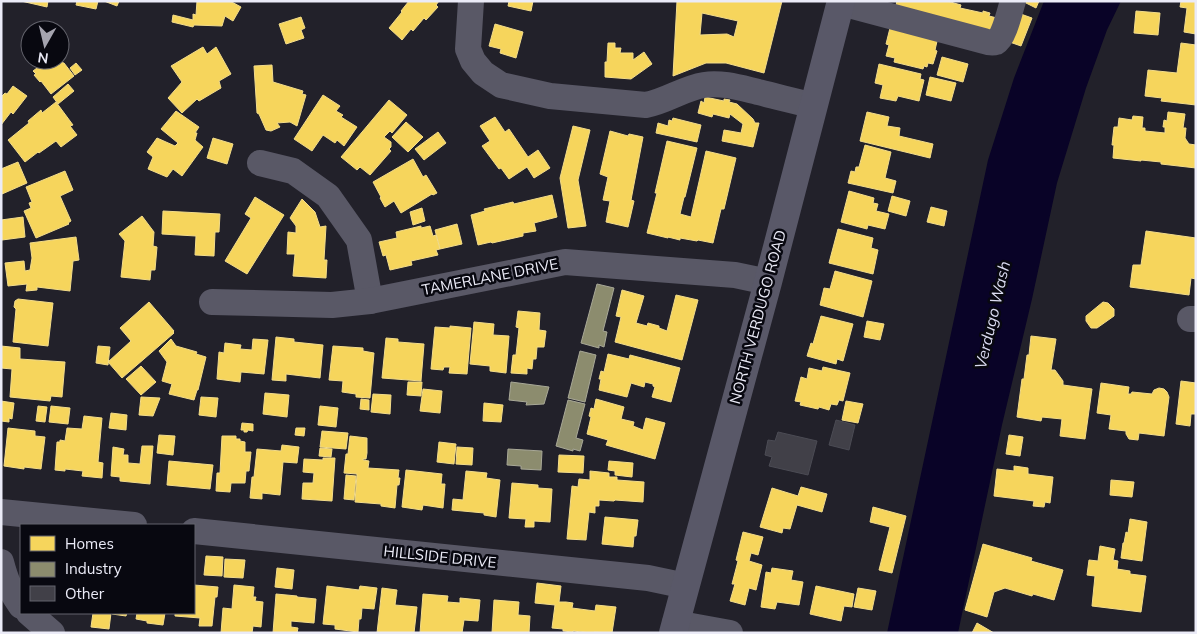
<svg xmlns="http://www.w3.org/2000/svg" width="1197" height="634" font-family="Mulish,sans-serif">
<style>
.water{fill:#090327}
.homes{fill:#f6d55c;stroke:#f3dc8a;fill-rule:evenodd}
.industry{fill:#8c8c6e;stroke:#a8a897}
.building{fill:#414048;stroke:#4b4b54}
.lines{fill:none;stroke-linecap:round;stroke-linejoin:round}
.minor{stroke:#595866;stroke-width:26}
.major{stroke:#595868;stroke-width:28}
.labels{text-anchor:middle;stroke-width:5;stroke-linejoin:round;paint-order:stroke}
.street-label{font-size:15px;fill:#ebebf7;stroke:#080810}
.water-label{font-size:16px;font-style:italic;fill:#dbdcf1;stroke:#080810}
</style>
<rect width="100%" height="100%" fill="#22212a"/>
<path class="water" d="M 1044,1 L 1121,1 L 1107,30 L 1086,88 L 1057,183 L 1032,299 L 1002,425 L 958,633 L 887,633 L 988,160 L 1014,78 Z"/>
<g class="homes">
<path d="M 21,1 L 48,1 L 47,7 Z"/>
<path d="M 77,1 L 98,1 L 96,9 L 76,5 Z"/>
<path d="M 104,1 L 119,1 L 117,6 Z"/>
<path d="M 197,1 L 230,1 L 241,7 L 233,21 L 225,16 L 222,26 L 194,25 L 193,27 L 172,22 L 173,15 L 193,20 L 193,14 L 196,15 Z"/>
<path d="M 409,1 L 439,1 L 436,5 L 438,7 L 426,20 L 424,18 L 413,31 L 411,29 L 402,40 L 389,28 L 402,12 L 401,11 Z"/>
<path d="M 509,1 L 533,1 L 531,11 L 508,6 Z"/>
<path d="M 677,1 L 782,1 L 764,73 L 726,63 L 706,63 L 673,76 ZM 702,13 L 738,21 L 734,37 L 727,34 L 700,35 Z"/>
<path d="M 897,1 L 947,1 L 961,5 L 960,8 L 983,13 L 983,11 L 990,13 L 989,16 L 997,18 L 991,39 L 894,13 Z"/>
<path d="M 1022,1 L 1039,1 L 1036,8 Z"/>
<path d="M 1181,1 L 1196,1 L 1196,34 L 1184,32 L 1187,8 L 1180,7 Z"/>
<path d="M 1136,11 L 1160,13 L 1158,35 L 1134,33 Z"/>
<path d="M 1015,12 L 1032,18 L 1021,46 L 1004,40 Z"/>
<path d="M 301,17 L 305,28 L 301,30 L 304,38 L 286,44 L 279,24 Z"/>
<path d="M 495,24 L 523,32 L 516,58 L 500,53 L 501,49 L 489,46 Z"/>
<path d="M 891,24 L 938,37 L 935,50 L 937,51 L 933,64 L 928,63 L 927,67 L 924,66 L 923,69 L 894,62 L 895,58 L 886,56 L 889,45 L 886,44 Z"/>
<path d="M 608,43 L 615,43 L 615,48 L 621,48 L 620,53 L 633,53 L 633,60 L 644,52 L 652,64 L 631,79 L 605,77 L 605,62 L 607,62 Z"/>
<path d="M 1181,43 L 1196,45 L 1196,105 L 1161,101 L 1162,98 L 1145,96 L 1148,70 L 1177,73 Z"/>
<path d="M 203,47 L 207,54 L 216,47 L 231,74 L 219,81 L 221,88 L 199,101 L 197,99 L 182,113 L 168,98 L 182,82 L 171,66 Z"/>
<path d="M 942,57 L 968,64 L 963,82 L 937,75 Z"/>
<path d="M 37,60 L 47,60 L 64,63 L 74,76 L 51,94 L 41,81 L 40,82 L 34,75 L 36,74 L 33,71 L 37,68 L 33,63 Z"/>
<path d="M 76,63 L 82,70 L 75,75 L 70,68 Z"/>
<path d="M 879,64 L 921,74 L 920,79 L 924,80 L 919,101 L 898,96 L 896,101 L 880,98 L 883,85 L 875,83 Z"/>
<path d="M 272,65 L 273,82 L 303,91 L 302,94 L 306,95 L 297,126 L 290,122 L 277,123 L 280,127 L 271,131 L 266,130 L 259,114 L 257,113 L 254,66 Z"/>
<path d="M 930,77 L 956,83 L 951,101 L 926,95 Z"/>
<path d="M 68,84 L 74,91 L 58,104 L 53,97 Z"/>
<path d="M 13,86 L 27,96 L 13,114 L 11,112 L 1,125 L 1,97 L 5,93 L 7,94 Z"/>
<path d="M 323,95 L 340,106 L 336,111 L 343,115 L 341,117 L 357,127 L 344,146 L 337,140 L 335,143 L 323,135 L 312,151 L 294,139 Z"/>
<path d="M 705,97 L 724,101 L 724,99 L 730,100 L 729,102 L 737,104 L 753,119 L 755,123 L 759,123 L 753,147 L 722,141 L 724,130 L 741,133 L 743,124 L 730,114 L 729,118 L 713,114 L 712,117 L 698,113 L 701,101 L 704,103 Z"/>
<path d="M 389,100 L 407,115 L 392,133 L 390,131 L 384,137 L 391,142 L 391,147 L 389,149 L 391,151 L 370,175 L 360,167 L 357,170 L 341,157 Z"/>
<path d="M 56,102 L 73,125 L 70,126 L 77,135 L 61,147 L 56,141 L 39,153 L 38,152 L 25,162 L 8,140 L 29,123 L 28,121 L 41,110 L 42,113 Z"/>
<path d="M 176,111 L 199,127 L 195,133 L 197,133 L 195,140 L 203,147 L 182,176 L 173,169 L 167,177 L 148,169 L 153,157 L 147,152 L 157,138 L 175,146 L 178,143 L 161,129 Z"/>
<path d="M 867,112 L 889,117 L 887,126 L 900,128 L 899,136 L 933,144 L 930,158 L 860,141 Z"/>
<path d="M 1168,112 L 1185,114 L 1183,128 L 1186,128 L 1185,138 L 1189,144 L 1196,145 L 1196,168 L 1161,164 L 1161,162 L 1141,160 L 1141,161 L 1113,158 L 1114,145 L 1112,145 L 1114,127 L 1118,127 L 1119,118 L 1132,120 L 1133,116 L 1143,117 L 1142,128 L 1145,128 L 1145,131 L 1165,133 L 1165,127 L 1163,127 L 1164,120 L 1167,121 Z"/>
<path d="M 495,117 L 505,132 L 509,129 L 528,157 L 538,150 L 550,168 L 534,178 L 527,167 L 509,179 L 501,168 L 499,169 L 482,146 L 490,141 L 480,126 Z"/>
<path d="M 673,118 L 701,125 L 697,142 L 656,133 L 658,123 L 668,126 L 669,120 L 672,121 Z"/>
<path d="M 406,122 L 423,137 L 408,152 L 392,137 Z"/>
<path d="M 573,126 L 590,130 L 578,180 L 586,226 L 568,228 L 560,178 Z"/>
<path d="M 610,131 L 628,136 L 629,134 L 643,137 L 631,200 L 634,201 L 628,227 L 606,222 L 610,201 L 603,200 L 608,177 L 600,174 Z"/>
<path d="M 438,132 L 446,143 L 424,160 L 415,149 Z"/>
<path d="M 213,138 L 233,144 L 227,164 L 207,158 Z"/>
<path d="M 667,141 L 697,148 L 685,197 L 684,197 L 680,214 L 691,217 L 706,151 L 736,158 L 724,209 L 721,209 L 713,243 L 698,240 L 697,241 L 680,238 L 680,240 L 668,237 L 668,238 L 647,233 L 657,193 L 655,193 Z"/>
<path d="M 865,145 L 891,152 L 885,178 L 896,181 L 893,193 L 848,183 L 851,171 L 855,172 L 856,167 L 859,167 Z"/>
<path d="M 413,159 L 423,177 L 426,175 L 437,193 L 433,195 L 432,194 L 401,213 L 394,201 L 385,207 L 380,198 L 381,197 L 373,182 Z"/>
<path d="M 18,162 L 27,183 L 2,194 L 1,191 L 1,169 Z"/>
<path d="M 65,171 L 73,190 L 60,196 L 71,221 L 68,223 L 69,224 L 36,238 L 24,211 L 31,208 L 29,203 L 32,202 L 26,187 Z"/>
<path d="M 849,191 L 874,198 L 873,203 L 878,204 L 876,211 L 889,214 L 885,229 L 868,225 L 867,229 L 841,222 Z"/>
<path d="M 552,195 L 557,217 L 534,223 L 536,231 L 523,233 L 523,236 L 492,243 L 491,242 L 478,245 L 471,215 L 485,211 L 484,209 L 513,202 L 514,204 Z"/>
<path d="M 892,196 L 910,201 L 906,216 L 888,211 Z"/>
<path d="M 255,197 L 284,215 L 247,274 L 225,261 L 251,218 L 245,214 Z"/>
<path d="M 302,199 L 315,212 L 320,227 L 326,226 L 324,260 L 327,260 L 326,278 L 293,276 L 295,254 L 287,254 L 288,232 L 296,233 L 296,226 L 290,218 Z"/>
<path d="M 931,207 L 947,211 L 944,226 L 927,222 Z"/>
<path d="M 422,208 L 425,221 L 413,225 L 410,212 Z"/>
<path d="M 163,211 L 220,214 L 219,232 L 215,232 L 214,256 L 195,255 L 196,236 L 162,234 Z"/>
<path d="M 142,216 L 154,232 L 153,246 L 157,247 L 155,270 L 151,270 L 150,280 L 121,277 L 125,241 L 119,234 Z"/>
<path d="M 23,217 L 25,237 L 2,240 L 1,220 Z"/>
<path d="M 457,224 L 462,244 L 440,249 L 435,230 Z"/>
<path d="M 421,226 L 421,228 L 430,226 L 433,236 L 436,235 L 440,249 L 436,250 L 438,255 L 411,261 L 412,265 L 390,270 L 386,255 L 383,256 L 379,242 L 397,238 L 396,232 Z"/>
<path d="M 838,229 L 873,238 L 871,248 L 878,250 L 873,274 L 829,263 Z"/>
<path d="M 1146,231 L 1196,238 L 1196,279 L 1191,278 L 1189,295 L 1130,287 L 1133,265 L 1141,265 Z"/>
<path d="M 76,237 L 79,260 L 73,261 L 70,291 L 37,287 L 37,290 L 26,291 L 27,284 L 8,286 L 5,263 L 24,261 L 25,271 L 30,270 L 32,258 L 30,243 Z"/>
<path d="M 835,271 L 872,281 L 863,317 L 820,305 L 824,288 L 830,289 Z"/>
<path d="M 622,290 L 644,296 L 636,323 L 647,326 L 648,323 L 659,326 L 659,328 L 667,331 L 676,295 L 698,300 L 682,360 L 615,342 L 621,317 L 616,316 Z"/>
<path d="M 18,299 L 53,303 L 48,346 L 13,342 L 16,309 L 14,307 L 15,301 Z"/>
<path d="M 149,302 L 174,331 L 173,332 L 174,333 L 122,378 L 108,362 L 131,341 L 120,328 Z"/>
<path d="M 1103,302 L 1108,303 L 1114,309 L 1114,316 L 1097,328 L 1091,328 L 1086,321 L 1086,316 Z"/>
<path d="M 518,311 L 540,313 L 539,330 L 546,331 L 544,347 L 537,347 L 536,359 L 533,359 L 532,369 L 527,368 L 527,374 L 511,373 L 513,355 L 516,355 L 519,328 L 516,327 Z"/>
<path d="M 821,316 L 853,324 L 843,361 L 837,359 L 836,364 L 807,356 L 811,343 L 813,344 Z"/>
<path d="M 867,321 L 884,324 L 880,340 L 864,337 Z"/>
<path d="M 474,322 L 494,324 L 493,335 L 509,336 L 506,373 L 490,371 L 490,366 L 470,364 Z"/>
<path d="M 450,326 L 471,328 L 467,374 L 449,373 L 450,367 L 444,367 L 443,370 L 431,369 L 435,327 L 450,328 Z"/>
<path d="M 1031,336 L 1056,339 L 1051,370 L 1055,370 L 1063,381 L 1063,385 L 1092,389 L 1085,439 L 1060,436 L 1062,419 L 1042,417 L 1041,421 L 1017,417 L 1022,379 L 1024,379 L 1027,355 L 1029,355 Z"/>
<path d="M 276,337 L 294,339 L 294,342 L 323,345 L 320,378 L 286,374 L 286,381 L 272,380 Z"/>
<path d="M 386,338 L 398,339 L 398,342 L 424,344 L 421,381 L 382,378 Z"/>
<path d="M 171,339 L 176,346 L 197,352 L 196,354 L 206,357 L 198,390 L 197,390 L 194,400 L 169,394 L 172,384 L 162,381 L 167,362 L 159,351 Z"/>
<path d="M 253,339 L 268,340 L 264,374 L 241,372 L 240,382 L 217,379 L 219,352 L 224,353 L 225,343 L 241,345 L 240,349 L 252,350 Z"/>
<path d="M 1,346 L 20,348 L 20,359 L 65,362 L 62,397 L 51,396 L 50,401 L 10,397 L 12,369 L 1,368 Z"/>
<path d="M 98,346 L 110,347 L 108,365 L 96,363 Z"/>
<path d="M 333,346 L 363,348 L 363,351 L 374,353 L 370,398 L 356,397 L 356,394 L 342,392 L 343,381 L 329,380 Z"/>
<path d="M 608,354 L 629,359 L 630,355 L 680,368 L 671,402 L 652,397 L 655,387 L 653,386 L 653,384 L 645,382 L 644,387 L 631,383 L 627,397 L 599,390 L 601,379 L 599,379 L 601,371 L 604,372 Z"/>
<path d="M 141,366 L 156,382 L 141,395 L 126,379 Z"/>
<path d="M 823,367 L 850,373 L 843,401 L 839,400 L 837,405 L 831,404 L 829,410 L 819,407 L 818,409 L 800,405 L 801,402 L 795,401 L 801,377 L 807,379 L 809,368 L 822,371 Z"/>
<path d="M 1181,381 L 1196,383 L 1196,414 L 1191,414 L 1190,426 L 1176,424 Z"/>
<path d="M 408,382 L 422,382 L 421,396 L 407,395 Z"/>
<path d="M 1101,383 L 1129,387 L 1128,394 L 1131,394 L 1132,392 L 1152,394 L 1154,390 L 1159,388 L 1164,389 L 1167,392 L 1169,397 L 1164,436 L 1139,433 L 1138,440 L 1129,439 L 1126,434 L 1126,431 L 1109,429 L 1111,415 L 1097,413 Z"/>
<path d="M 423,389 L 442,391 L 440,413 L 420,411 Z"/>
<path d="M 265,393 L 289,395 L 287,417 L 263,414 Z"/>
<path d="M 373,394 L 391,395 L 390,414 L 371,412 Z"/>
<path d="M 141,397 L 160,398 L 153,416 L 139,415 Z"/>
<path d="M 201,397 L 218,398 L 216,417 L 199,415 Z"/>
<path d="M 361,399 L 369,400 L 369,410 L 360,409 Z"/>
<path d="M 596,399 L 624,407 L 621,419 L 634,422 L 633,426 L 643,430 L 646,418 L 665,423 L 655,459 L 606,445 L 608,440 L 587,434 L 591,417 L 589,416 L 591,408 L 594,409 Z"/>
<path d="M 1,401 L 14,403 L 12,419 L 9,418 L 9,422 L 1,421 Z"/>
<path d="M 846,401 L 863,404 L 858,423 L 842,420 Z"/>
<path d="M 484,403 L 503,405 L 501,422 L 483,421 Z"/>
<path d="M 38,406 L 47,407 L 45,422 L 36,421 Z"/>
<path d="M 51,406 L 70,408 L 68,424 L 49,422 Z"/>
<path d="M 320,406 L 338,408 L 336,427 L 318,425 Z"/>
<path d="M 111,413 L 127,415 L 126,430 L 109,428 Z"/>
<path d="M 84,416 L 102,418 L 98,462 L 103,463 L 102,478 L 82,476 L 83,471 L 65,469 L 65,471 L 55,470 L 57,442 L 60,442 L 60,440 L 65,441 L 67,428 L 82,429 Z"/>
<path d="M 242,423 L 253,424 L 253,431 L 248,430 L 247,432 L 244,432 L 244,430 L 241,430 Z"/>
<path d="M 8,428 L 35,431 L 35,436 L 45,437 L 41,469 L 24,467 L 24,469 L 4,466 Z"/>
<path d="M 296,428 L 305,428 L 304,436 L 295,435 Z"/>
<path d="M 322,431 L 348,433 L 346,449 L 320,447 Z"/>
<path d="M 159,435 L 175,436 L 173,455 L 157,453 Z"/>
<path d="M 1009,435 L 1023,437 L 1020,456 L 1006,454 Z"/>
<path d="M 222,436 L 236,436 L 236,439 L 240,439 L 240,441 L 245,442 L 245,452 L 251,452 L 249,471 L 246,471 L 245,483 L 231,483 L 230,492 L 216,491 L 217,473 L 220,473 Z"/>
<path d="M 350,436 L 367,438 L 367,453 L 366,459 L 363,459 L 363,460 L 369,461 L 368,468 L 399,470 L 398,478 L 400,478 L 399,485 L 397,485 L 395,508 L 381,506 L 381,504 L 355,502 L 357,474 L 344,473 L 346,454 L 348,454 Z"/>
<path d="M 439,442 L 456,444 L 454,464 L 437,462 Z"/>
<path d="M 282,445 L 299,447 L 297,463 L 283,462 L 280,495 L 262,493 L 262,499 L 250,498 L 252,477 L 254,477 L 257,449 L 281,451 Z"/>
<path d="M 142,446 L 153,446 L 150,484 L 120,481 L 120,477 L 111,476 L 113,447 L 124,449 L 123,455 L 128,455 L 128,463 L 140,464 Z"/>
<path d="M 457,447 L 473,448 L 472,465 L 456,464 Z"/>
<path d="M 320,448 L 332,449 L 331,457 L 319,456 Z"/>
<path d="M 559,455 L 584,456 L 583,473 L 558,472 Z"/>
<path d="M 323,458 L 335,458 L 332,501 L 302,499 L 303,483 L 313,483 L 314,473 L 303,472 L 304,459 L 323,460 Z"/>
<path d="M 169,461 L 213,465 L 210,489 L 167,485 Z"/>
<path d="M 609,461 L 633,463 L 632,477 L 615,475 L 615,471 L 608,470 Z"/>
<path d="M 1014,466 L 1028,468 L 1028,474 L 1053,477 L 1050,503 L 1045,502 L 1044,507 L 1033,506 L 1034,501 L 994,496 L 997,469 L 1014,471 Z"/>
<path d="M 406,470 L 442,474 L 441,484 L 445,484 L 443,508 L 423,505 L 422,510 L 402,507 Z"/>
<path d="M 466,471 L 487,473 L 486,478 L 500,480 L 496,517 L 484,515 L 484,513 L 452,510 L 453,499 L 463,500 Z"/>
<path d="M 590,471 L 609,473 L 609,477 L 617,477 L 617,480 L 644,482 L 643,502 L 615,500 L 614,501 L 599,500 L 599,506 L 595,506 L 595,513 L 589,512 L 586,540 L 567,539 L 572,486 L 578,487 L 579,479 L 590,480 Z"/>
<path d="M 346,475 L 356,476 L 354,500 L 344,499 Z"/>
<path d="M 1111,480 L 1134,482 L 1132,497 L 1110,495 Z"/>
<path d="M 512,483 L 538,485 L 538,488 L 552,489 L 550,522 L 534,521 L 534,527 L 525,527 L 526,519 L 509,518 Z"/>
<path d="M 801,487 L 827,494 L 822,512 L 797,505 L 790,529 L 783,528 L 782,533 L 760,527 L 772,488 L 798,496 Z"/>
<path d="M 873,507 L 906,516 L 892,573 L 879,570 L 890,527 L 870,522 Z"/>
<path d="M 605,517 L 638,520 L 636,536 L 634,536 L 633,547 L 602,544 Z"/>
<path d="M 1130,519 L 1147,522 L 1142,561 L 1121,558 L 1123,543 L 1124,543 L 1126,532 L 1128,533 Z"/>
<path d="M 743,532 L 763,537 L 758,555 L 751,553 L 749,561 L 762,565 L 756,590 L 749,588 L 745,605 L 730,601 L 735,584 L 732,584 L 738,561 L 736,560 Z"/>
<path d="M 983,544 L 1032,558 L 1031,561 L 1063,570 L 1054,600 L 1033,594 L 1032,596 L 1005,588 L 994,592 L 987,617 L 965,610 Z"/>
<path d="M 1100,546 L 1115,549 L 1113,560 L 1118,561 L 1117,569 L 1130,571 L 1130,574 L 1146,576 L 1141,612 L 1092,606 L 1095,576 L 1087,575 L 1089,560 L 1098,561 Z"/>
<path d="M 206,556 L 223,557 L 222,576 L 204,575 Z"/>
<path d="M 225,559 L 245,560 L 243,578 L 224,577 Z"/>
<path d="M 277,568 L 294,570 L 292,589 L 275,587 Z"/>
<path d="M 772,568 L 793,571 L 791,580 L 803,582 L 799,605 L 777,602 L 775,609 L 761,607 L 766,572 L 771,573 Z"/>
<path d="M 537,583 L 561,586 L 559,602 L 566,602 L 573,603 L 572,608 L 595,611 L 596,605 L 616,607 L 612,633 L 594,632 L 594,633 L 591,633 L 573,631 L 573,632 L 563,631 L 563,629 L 552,628 L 555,605 L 535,603 Z"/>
<path d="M 194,585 L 218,587 L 217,597 L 215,597 L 212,626 L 199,626 L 200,618 L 175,616 L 175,613 L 194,613 Z"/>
<path d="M 234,585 L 254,587 L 253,597 L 256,597 L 255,601 L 263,602 L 261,627 L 253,626 L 252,633 L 221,633 L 223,608 L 232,609 Z"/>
<path d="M 327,586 L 359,590 L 360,586 L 377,588 L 374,609 L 362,608 L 361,619 L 359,619 L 358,632 L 335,629 L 335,625 L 323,624 Z"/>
<path d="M 816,586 L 854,594 L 852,607 L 844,606 L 841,621 L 810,614 Z"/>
<path d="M 382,588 L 397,590 L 395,605 L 417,607 L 414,633 L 377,633 Z"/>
<path d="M 858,588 L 876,591 L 872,610 L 854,607 Z"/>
<path d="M 276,594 L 297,596 L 297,597 L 316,599 L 314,623 L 291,621 L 291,627 L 298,628 L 297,633 L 273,633 Z"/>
<path d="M 423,594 L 448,596 L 447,602 L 460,603 L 460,598 L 480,600 L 478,621 L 464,620 L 462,633 L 420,633 Z"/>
<path d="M 494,600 L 519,602 L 518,615 L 530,616 L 529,633 L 492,633 Z"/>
<path d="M 93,613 L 111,613 L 109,629 L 91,627 Z"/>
<path d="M 113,613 L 127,613 L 126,616 L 112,614 Z"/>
<path d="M 137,613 L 165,613 L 163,625 L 147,623 L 147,621 L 136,619 Z"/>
<path d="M 977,623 L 994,633 L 972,633 Z"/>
</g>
<g class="industry">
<path d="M 597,284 L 614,288 L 603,331 L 607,332 L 604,347 L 599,345 L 599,348 L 581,343 Z"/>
<path d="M 580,351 L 596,355 L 585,402 L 568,398 Z"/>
<path d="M 511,382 L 549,387 L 544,404 L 526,405 L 527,402 L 509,400 Z"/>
<path d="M 568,400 L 585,404 L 576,438 L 583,440 L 580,451 L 573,449 L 573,451 L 556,446 Z"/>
<path d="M 508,449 L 542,451 L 541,470 L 521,469 L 521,466 L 507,465 Z"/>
</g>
<g class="building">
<path d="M 836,420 L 855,425 L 849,450 L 829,445 Z"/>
<path d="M 778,432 L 817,441 L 808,475 L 769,466 L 772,457 L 765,455 L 768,440 L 775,441 Z"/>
</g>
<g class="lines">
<g class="minor">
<path d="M 471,1 L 468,49 L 473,61 L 483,73 L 501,85 L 550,96 L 646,105 C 667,101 684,88 704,85 C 722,82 741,88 758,92 C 777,97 796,101 814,106"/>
<path d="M 841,3 L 984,41 C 987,42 993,43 996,42 C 1004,38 1010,10 1013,1"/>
<path d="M 260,163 L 293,171 L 328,196 L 359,240 L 370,301"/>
<path d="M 212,302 L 332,305 L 370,301 L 565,262 L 735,275 L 768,282"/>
<path d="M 1190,319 L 1196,319"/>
<path d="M 1,512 L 134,525"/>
<path d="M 194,531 L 648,578 L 686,586"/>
<path d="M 1,562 C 6,581 10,590 21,606"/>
<path d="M 29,613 L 52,633"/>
<path d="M 675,623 L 730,633"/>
</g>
<path class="major" d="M 673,633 L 768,282 L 841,1"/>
</g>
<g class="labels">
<g class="street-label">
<text transform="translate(490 277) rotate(-11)" y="5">TAMERLANE DRIVE</text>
<text transform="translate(758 317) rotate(-75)" y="5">NORTH VERDUGO ROAD</text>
<text transform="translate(440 557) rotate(6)" y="5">HILLSIDE DRIVE</text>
</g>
<g class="water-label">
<text transform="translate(992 315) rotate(-77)" y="6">Verdugo Wash</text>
</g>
</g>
<rect width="1197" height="634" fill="none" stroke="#ebebf7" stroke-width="5"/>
<rect x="20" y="524" width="175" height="90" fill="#080810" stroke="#63636c"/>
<rect x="30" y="536" width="25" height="15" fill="#f6d55c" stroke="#63636c"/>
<text x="65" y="549" font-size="15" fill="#ebebf7">Homes</text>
<rect x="30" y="562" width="25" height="15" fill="#8c8c6e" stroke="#63636c"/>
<text x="65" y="574" font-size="15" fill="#ebebf7">Industry</text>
<rect x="30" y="586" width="25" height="15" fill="#414048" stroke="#63636c"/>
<text x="65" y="599" font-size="15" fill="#ebebf7">Other</text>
<g transform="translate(45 45) rotate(188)"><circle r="24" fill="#080810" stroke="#63636c"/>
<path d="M0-4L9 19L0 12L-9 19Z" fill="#a5a4af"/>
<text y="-8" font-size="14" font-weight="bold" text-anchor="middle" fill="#ebebf7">N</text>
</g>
</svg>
